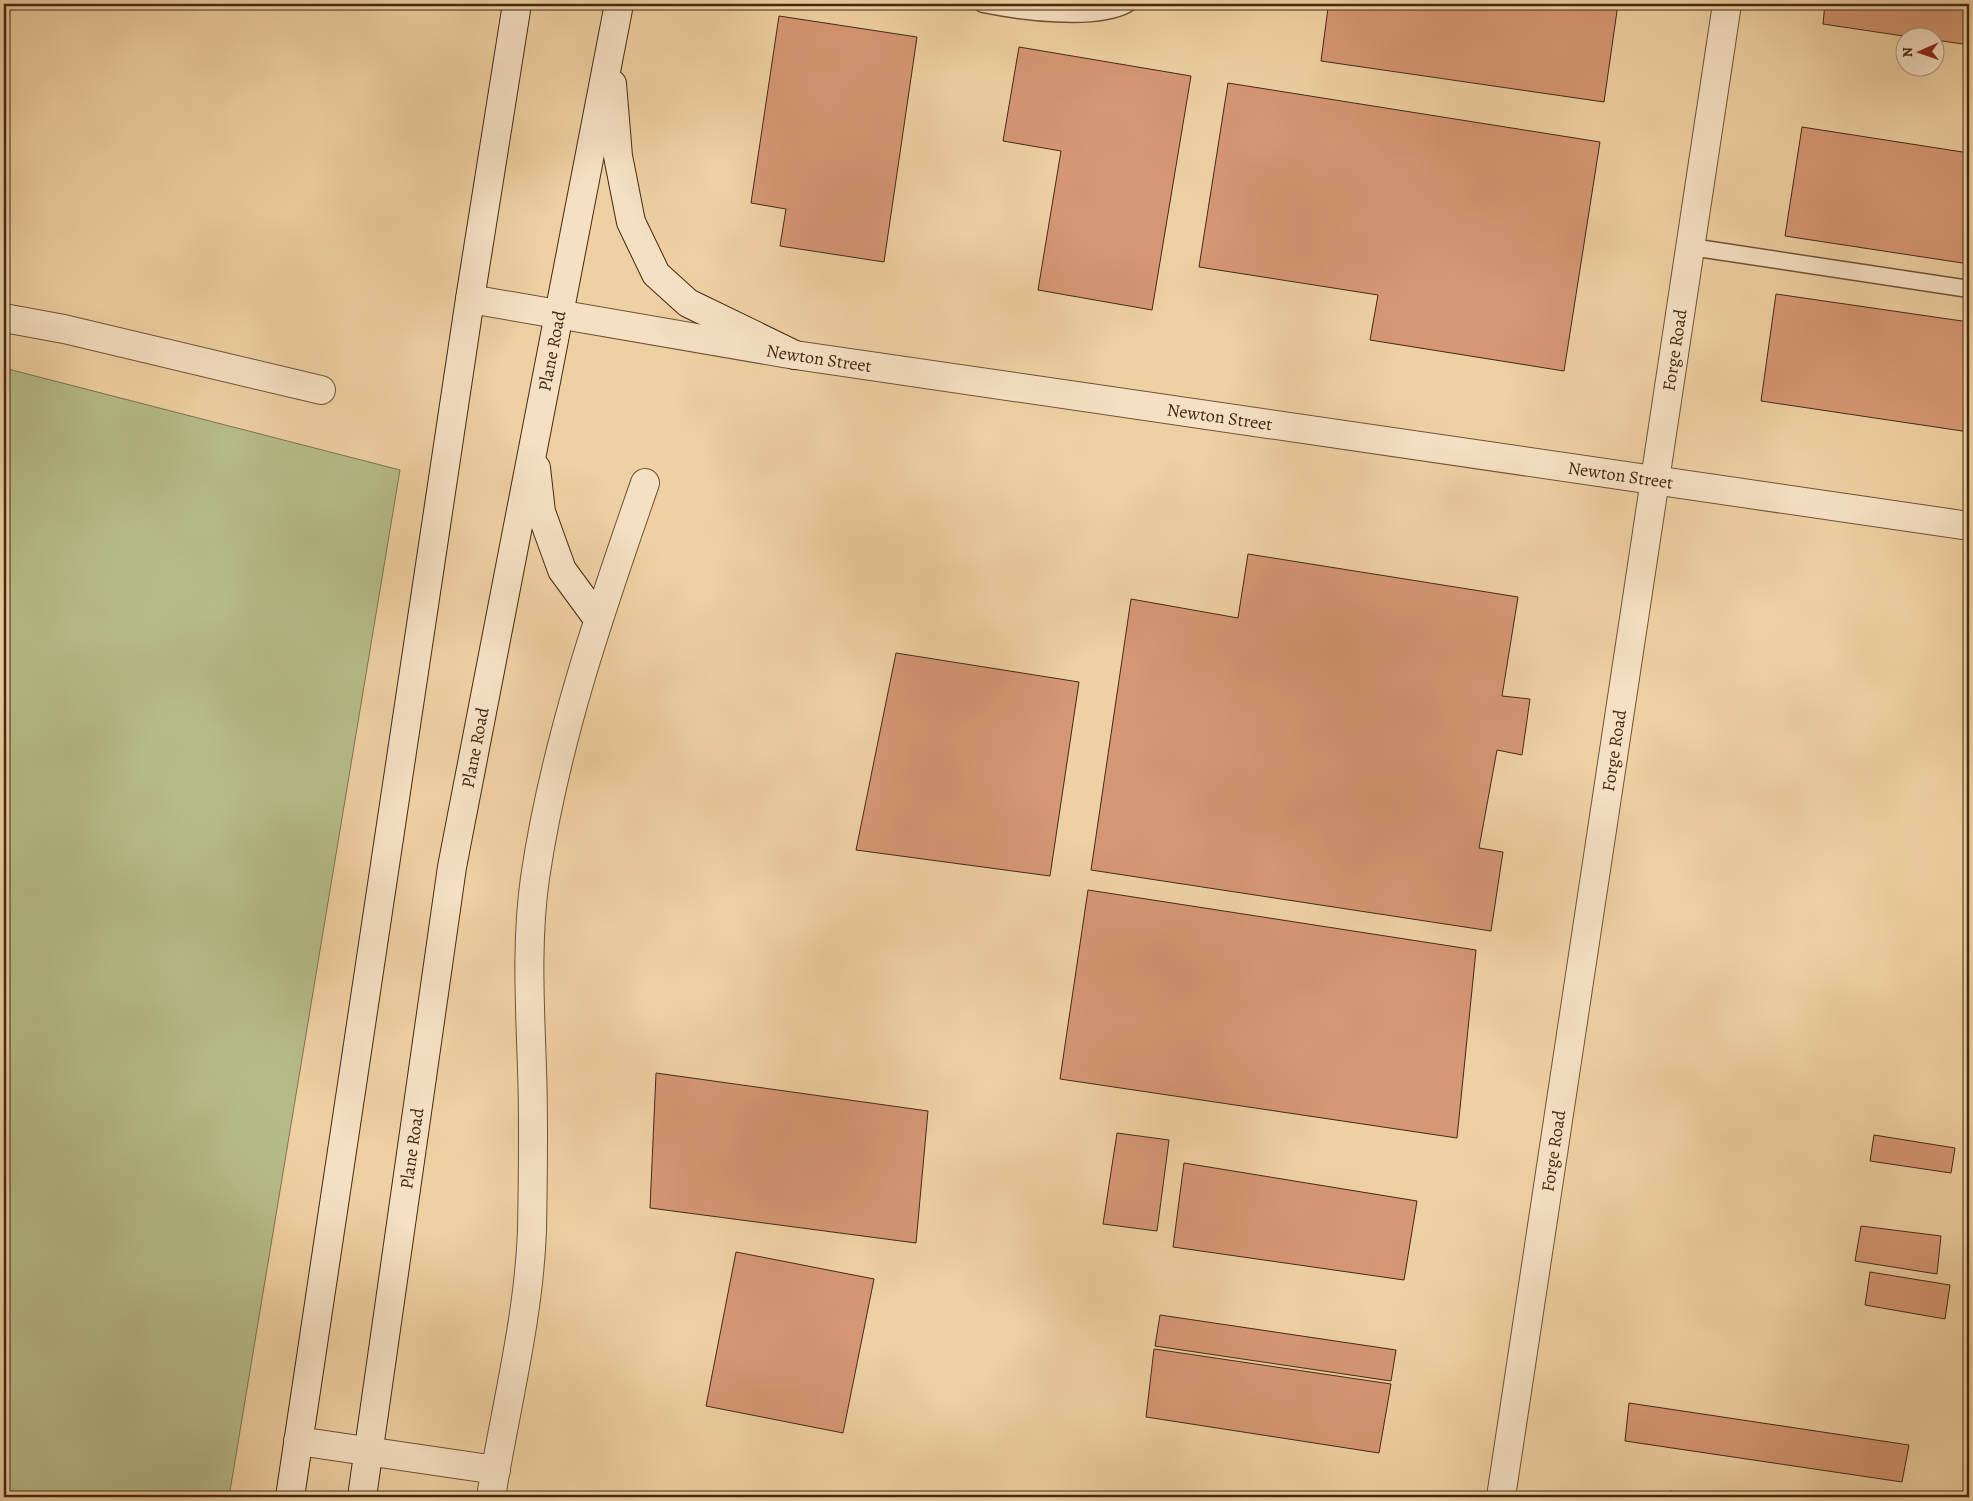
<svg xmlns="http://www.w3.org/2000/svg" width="1973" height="1501" font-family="Alegreya,serif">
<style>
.grass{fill:#b6bc88;stroke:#7c734d}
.building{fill:#d69774;stroke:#432a12}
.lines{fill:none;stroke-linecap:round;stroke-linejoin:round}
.lane-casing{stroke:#6e5436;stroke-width:19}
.street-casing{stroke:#6e5436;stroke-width:30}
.secondary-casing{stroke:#432a12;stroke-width:30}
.lane{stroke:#f5e0c3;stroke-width:16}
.street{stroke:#f5e0c3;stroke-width:28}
.secondary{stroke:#f5e0c3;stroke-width:28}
.labels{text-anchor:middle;stroke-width:4.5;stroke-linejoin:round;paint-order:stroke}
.street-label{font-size:18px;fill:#432a12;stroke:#f5e0c3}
</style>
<rect width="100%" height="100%" fill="#efd0a2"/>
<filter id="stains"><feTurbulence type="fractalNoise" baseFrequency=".004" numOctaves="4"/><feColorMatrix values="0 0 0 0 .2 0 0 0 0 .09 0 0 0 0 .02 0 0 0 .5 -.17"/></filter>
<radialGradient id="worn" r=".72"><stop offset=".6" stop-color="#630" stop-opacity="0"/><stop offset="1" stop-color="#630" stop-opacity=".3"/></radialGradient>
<path class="grass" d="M 4,368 L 400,470 L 229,1497 L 4,1497 Z"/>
<g class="building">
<path d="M 1300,4 L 1618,4 L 1604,102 L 1321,61 L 1328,8 Z"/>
<path d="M 1825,4 L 1969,4 L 1969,45 L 1936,40 L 1936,38 L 1917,38 L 1823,24 Z"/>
<path d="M 779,16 L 917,37 L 884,262 L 780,246 L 786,209 L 751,203 Z"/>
<path d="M 1019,47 L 1191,76 L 1152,310 L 1038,290 L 1061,151 L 1003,141 Z"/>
<path d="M 1228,83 L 1600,142 L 1564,371 L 1370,340 L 1378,295 L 1199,267 Z"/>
<path d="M 1802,127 L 1969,153 L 1969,264 L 1785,236 Z"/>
<path d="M 1776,294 L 1969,322 L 1969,432 L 1761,401 Z"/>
<path d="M 1248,554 L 1518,597 L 1502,696 L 1530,699 L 1522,755 L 1497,750 L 1479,848 L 1503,852 L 1491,931 L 1091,870 L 1131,599 L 1238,618 Z"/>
<path d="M 896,653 L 1079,682 L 1050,876 L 856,850 Z"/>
<path d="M 1088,890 L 1476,950 L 1457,1138 L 1060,1079 Z"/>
<path d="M 656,1073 L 928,1111 L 916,1243 L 650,1208 Z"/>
<path d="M 1117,1133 L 1169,1140 L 1157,1231 L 1103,1224 Z"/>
<path d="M 1874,1135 L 1955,1148 L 1951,1173 L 1870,1161 Z"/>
<path d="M 1184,1163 L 1417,1201 L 1404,1280 L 1173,1247 Z"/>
<path d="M 1861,1226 L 1941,1236 L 1937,1274 L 1855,1261 Z"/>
<path d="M 736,1252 L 874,1279 L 843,1433 L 706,1406 Z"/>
<path d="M 1870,1272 L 1950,1285 L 1945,1319 L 1865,1305 Z"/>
<path d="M 1160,1315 L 1396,1350 L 1391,1381 L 1155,1346 Z"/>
<path d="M 1154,1349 L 1391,1384 L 1379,1453 L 1146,1417 Z"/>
<path d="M 1629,1403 L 1909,1445 L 1902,1482 L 1625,1441 Z"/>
<path d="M 1670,1491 L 1717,1497 L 1670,1497 Z"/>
</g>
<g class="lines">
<g class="lane-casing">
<g id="lane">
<path d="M 983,4 C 1018,11 1095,22 1127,4"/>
<path d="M 1691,247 L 1969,289"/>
</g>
</g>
<g class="street-casing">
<g id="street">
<path id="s1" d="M 470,299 L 795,355 L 1969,526"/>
<path d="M 4,318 L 64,329 L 321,390"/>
<path d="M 298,1441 L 496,1470"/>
<path d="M 491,1497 C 505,1410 529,1318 532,1230 C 533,1177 534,1123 532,1069 C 530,1006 526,941 535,878 C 555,742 600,612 645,483"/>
<path id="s2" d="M 1501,1497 L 1727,4"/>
</g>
</g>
<g class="secondary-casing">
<g id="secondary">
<path d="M 612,84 L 618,156 L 631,222 L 656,274 L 688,303 L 795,355"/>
<path d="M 536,468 L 541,512 L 562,570 L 598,619"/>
<path d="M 290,1497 L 470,299 L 517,4"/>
<path id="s3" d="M 362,1497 L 452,867 L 619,4"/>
</g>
</g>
<use href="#lane" class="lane"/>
<use href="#street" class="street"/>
<use href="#secondary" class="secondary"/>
</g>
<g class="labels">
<g class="street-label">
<text dy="6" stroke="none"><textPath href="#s3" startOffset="1162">Plane Road</textPath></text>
<text dy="6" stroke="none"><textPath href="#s2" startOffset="1160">Forge Road</textPath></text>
<text dy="6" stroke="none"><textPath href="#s1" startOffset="354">Newton Street</textPath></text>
<text dy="6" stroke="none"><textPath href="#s1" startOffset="759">Newton Street</textPath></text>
<text dy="6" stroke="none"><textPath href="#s1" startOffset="1164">Newton Street</textPath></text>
<text dy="6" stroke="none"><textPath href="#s3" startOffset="758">Plane Road</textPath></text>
<text dy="6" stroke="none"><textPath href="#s2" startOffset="755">Forge Road</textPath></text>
<text dy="6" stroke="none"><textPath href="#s3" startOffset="352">Plane Road</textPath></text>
<text dy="6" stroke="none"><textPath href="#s2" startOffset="350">Forge Road</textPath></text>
</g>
</g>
<rect width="1973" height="1501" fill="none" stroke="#efd0a2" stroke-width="20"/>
<rect x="5" y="5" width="1963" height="1491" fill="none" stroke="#432a12" stroke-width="2.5"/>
<rect x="10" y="10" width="1953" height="1481" fill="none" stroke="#432a12"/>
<g transform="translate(1920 52) rotate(268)"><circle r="24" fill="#f5e0c3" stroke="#ae977c"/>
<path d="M0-4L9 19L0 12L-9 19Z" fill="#8f2418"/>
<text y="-8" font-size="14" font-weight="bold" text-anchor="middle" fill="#432a12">N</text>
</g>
<rect width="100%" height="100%" filter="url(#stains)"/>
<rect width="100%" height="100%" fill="url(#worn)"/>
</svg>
